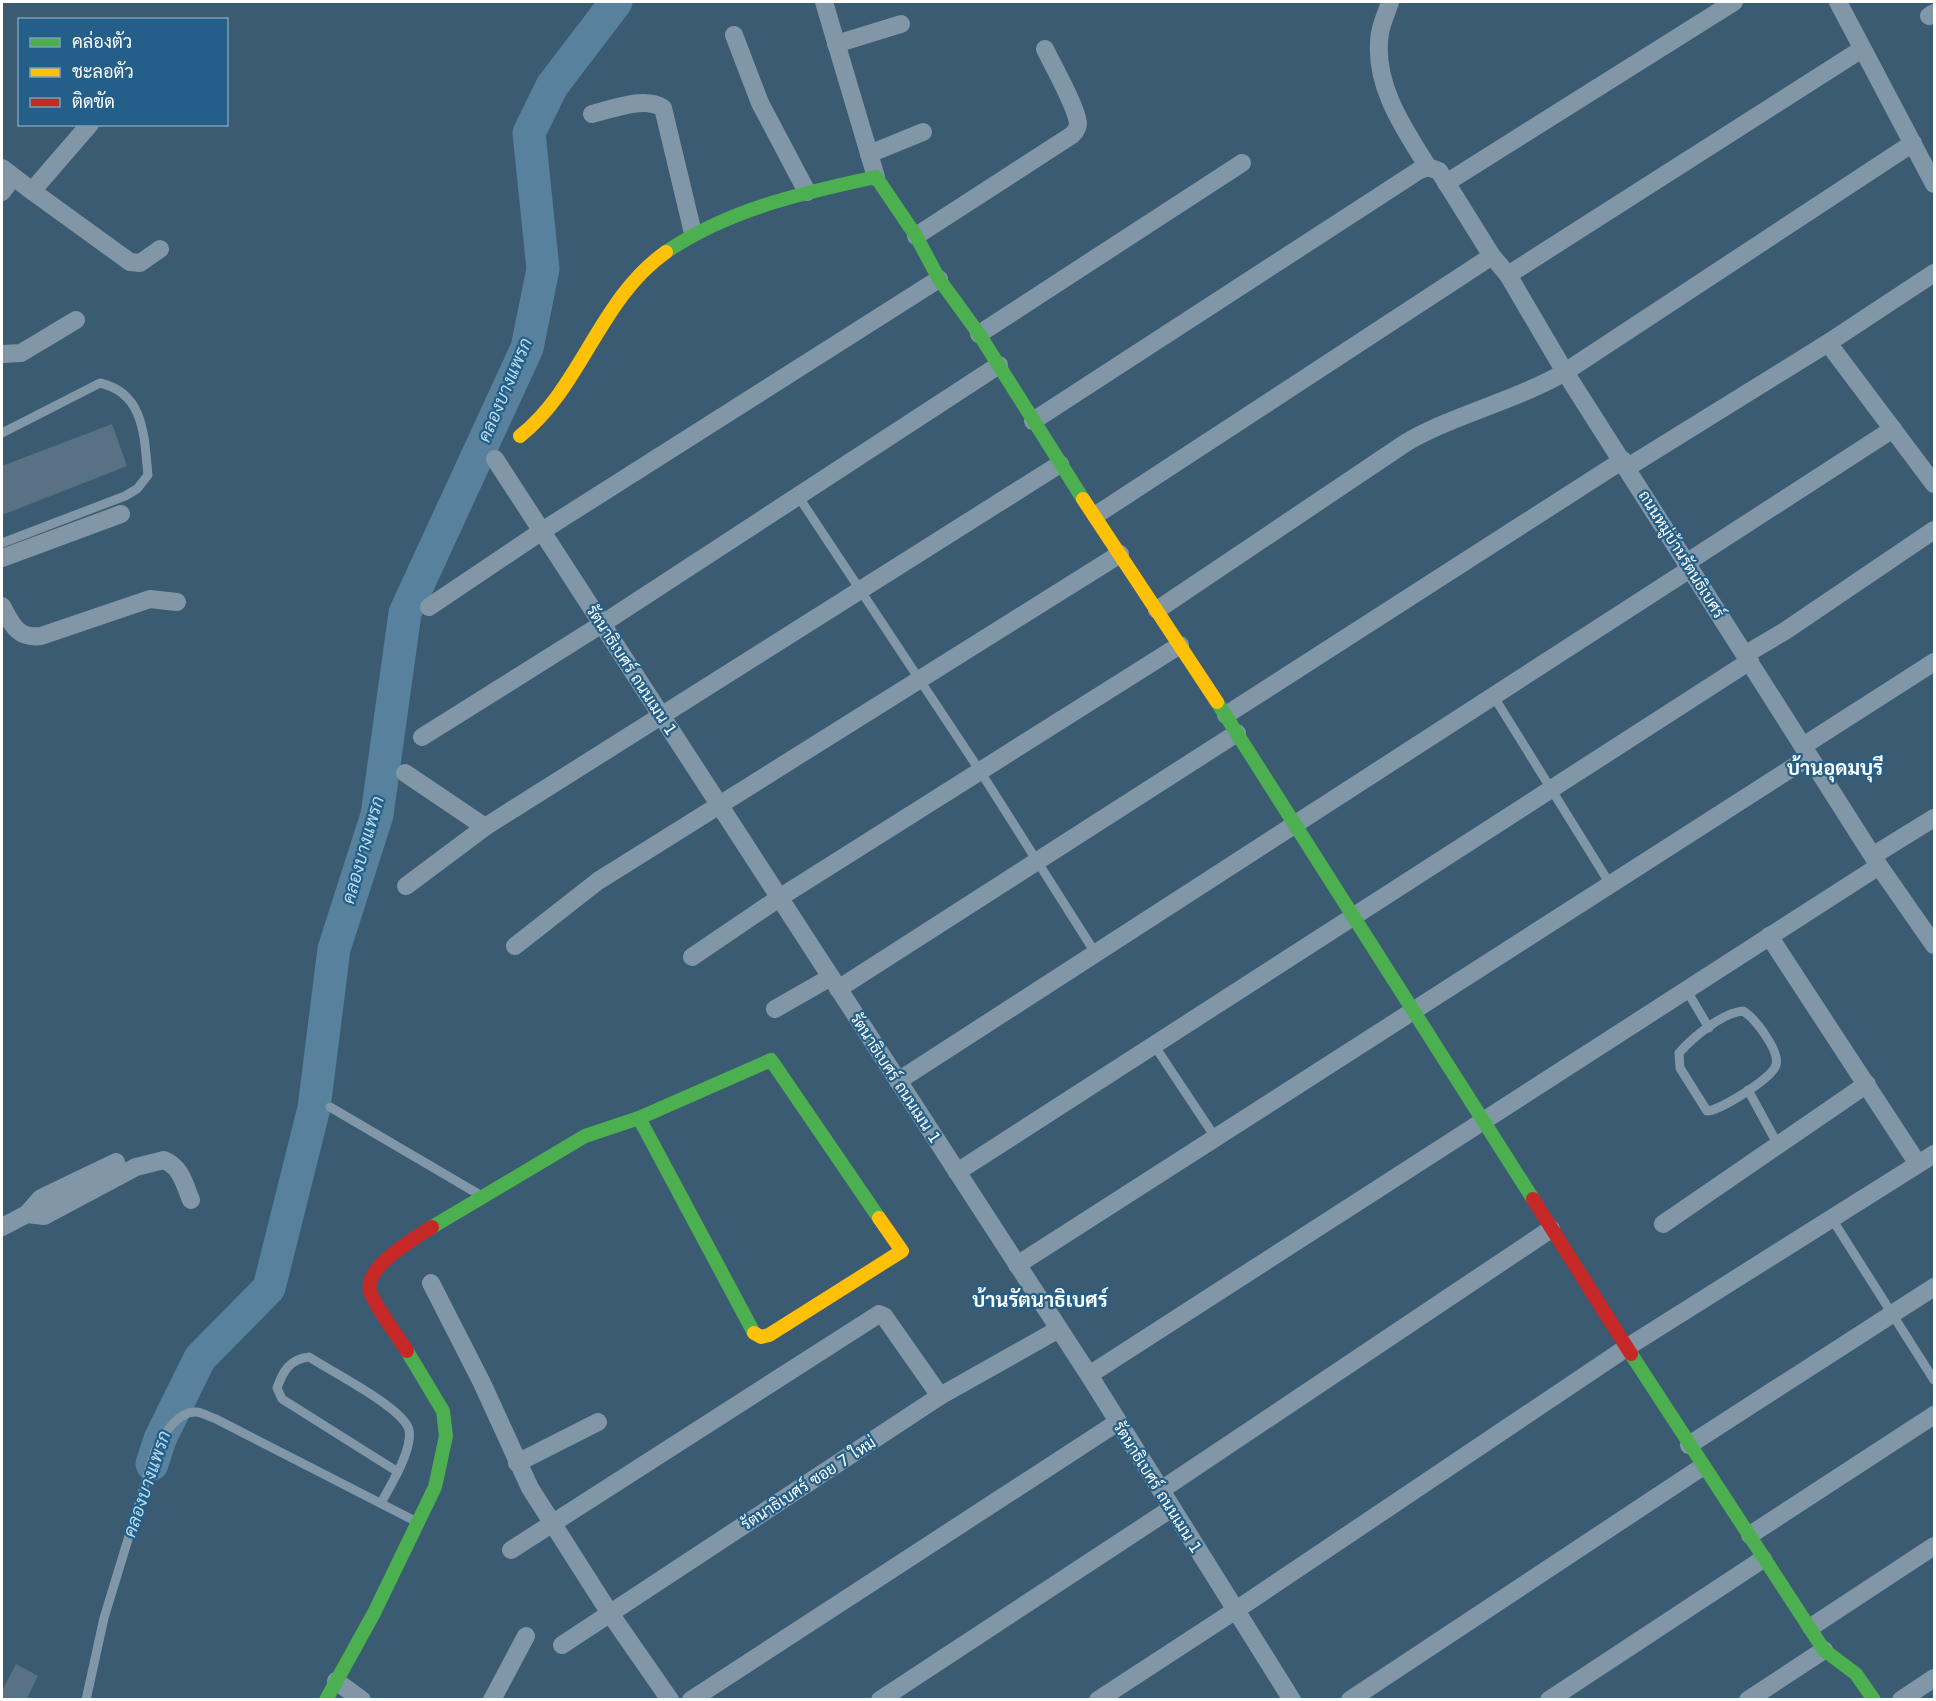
<svg xmlns="http://www.w3.org/2000/svg" width="1936" height="1701" font-family="'DejaVu Sans',Sarabun,sans-serif">
<style>
.lines{fill:none;stroke-linecap:round;stroke-linejoin:round}
.river{stroke:#57819c;stroke-width:33}
.building{fill:#587283}
.lane{stroke:#8197a7;stroke-width:9}
.street{stroke:#8197a7;stroke-width:18}
.fast{stroke:#4caf50;stroke-width:14}
.slow{stroke:#ffc107;stroke-width:14}
.jam{stroke:#c62828;stroke-width:14}
.labels{text-anchor:middle;stroke-width:4.5;stroke-linejoin:round;paint-order:stroke}
.street-label{font-size:16px;fill:#fff;stroke:#235f88}
.water-label{font-size:18px;font-style:italic;fill:#badcf1;stroke:#235f88}
.quarter-label{font-size:20px;font-weight:bold;fill:#fff;stroke:#235f88}
</style>
<rect width="100%" height="100%" fill="#3a5b71"/>
<g class="lines">
<path class="river" d="M 152,1464 L 160,1439 L 200,1358 L 269,1288 L 314,1108 L 334,949 L 377,815 L 405,613 L 527,348 L 543,269 L 529,133 L 552,86 L 616,2"/>
</g>
<g class="building">
<path d="M 112,424 L 127,466 L 2,515 L 2,466 Z"/>
<path d="M 16,1664 L 38,1676 L 26,1700 L 2,1700 L 2,1691 Z"/>
</g>
<g class="lines">
<g class="lane">
<path d="M 2,433 L 100,383 C 145,393 144,437 148,475 L 137,489 L 125,496 L 2,543"/>
<path d="M 798,496 L 980,771 L 1096,954"/>
<path d="M 1494,697 L 1610,884"/>
<path d="M 1687,991 L 1709,1028"/>
<path d="M 1743,1011 C 1755,1018 1780,1051 1776,1065 C 1773,1078 1719,1111 1707,1111 L 1680,1068 L 1679,1053 C 1693,1037 1722,1013 1743,1011 Z"/>
<path d="M 1154,1045 L 1215,1137"/>
<path d="M 1748,1090 L 1778,1145"/>
<path d="M 330,1107 L 480,1195"/>
<path d="M 1832,1219 L 1934,1380"/>
<path d="M 381,1503 C 390,1486 413,1450 409,1430 C 404,1408 329,1370 309,1357 C 290,1359 283,1371 277,1388 L 282,1399 L 398,1472"/>
<path d="M 86,1700 L 104,1618 L 155,1451 C 163,1437 177,1410 197,1412 C 203,1413 210,1417 216,1419 L 417,1522"/>
</g>
<g class="street">
<path d="M 824,2 L 876,177"/>
<path d="M 1390,2 C 1387,12 1382,22 1380,33 C 1372,82 1403,128 1428,167"/>
<path d="M 1838,2 L 1934,184"/>
<path d="M 1929,16 L 1934,13"/>
<path d="M 734,35 L 760,103 L 807,192"/>
<path d="M 836,44 L 901,24"/>
<path d="M 592,114 C 613,109 644,96 663,108 L 693,233"/>
<path d="M 869,154 L 923,132"/>
<path d="M 1428,167 L 1439,171 L 1492,256 L 1508,275 L 1565,372 L 1879,866 L 1934,945"/>
<path d="M 2,168 L 32,191 L 90,124"/>
<path d="M 1446,183 L 1734,2"/>
<path d="M 32,191 L 130,262 L 140,263 L 160,249"/>
<path d="M 2,192 L 13,177"/>
<path d="M 916,236 L 1072,135 C 1075,132 1078,127 1078,123 C 1076,106 1053,66 1045,49"/>
<path d="M 1508,275 L 1862,49"/>
<path d="M 979,334 L 1242,163"/>
<path d="M 1828,343 L 1934,484"/>
<path d="M 2,354 L 21,353 L 76,320"/>
<path d="M 1033,421 L 1418,171 L 1428,167"/>
<path d="M 495,459 L 1089,1375 L 1292,1700"/>
<path d="M 1628,467 L 1828,343 L 1934,273"/>
<path d="M 1096,515 L 1492,256"/>
<path d="M 2,558 L 121,514"/>
<path d="M 1686,563 L 1893,429"/>
<path d="M 2,606 C 12,625 18,639 41,636 L 150,599 L 177,602"/>
<path d="M 429,607 L 542,531 L 939,279"/>
<path d="M 1157,610 L 1407,442 C 1458,413 1515,401 1565,372 L 1913,143"/>
<path d="M 1746,654 L 1785,631 L 1934,530"/>
<path d="M 1226,715 L 1623,460"/>
<path d="M 422,737 L 602,624 L 999,365"/>
<path d="M 1803,746 L 1934,662"/>
<path d="M 405,773 L 485,827 L 1060,464"/>
<path d="M 1874,855 L 1934,818"/>
<path d="M 406,886 L 485,827"/>
<path d="M 1769,936 L 1918,1164"/>
<path d="M 515,946 L 598,881 L 1120,554"/>
<path d="M 692,957 L 779,898 L 1180,645"/>
<path d="M 838,989 L 1237,733"/>
<path d="M 775,1009 L 831,977"/>
<path d="M 898,1081 L 1690,569"/>
<path d="M 957,1172 L 1750,661"/>
<path d="M 27,1214 L 44,1216 L 136,1167 L 164,1160 C 181,1167 184,1183 191,1200"/>
<path d="M 1663,1224 L 1867,1084"/>
<path d="M 2,1227 L 27,1214 L 41,1198 L 116,1162"/>
<path d="M 1017,1265 L 1809,757"/>
<path d="M 431,1283 L 482,1383 L 530,1488 L 609,1612 L 670,1700"/>
<path d="M 1089,1375 L 1879,866"/>
<path d="M 1689,1445 L 1934,1287"/>
<path d="M 517,1463 L 598,1422"/>
<path d="M 1161,1490 L 1551,1229"/>
<path d="M 1750,1535 L 1934,1415"/>
<path d="M 511,1550 L 879,1314 L 884,1316 L 940,1396"/>
<path d="M 1811,1627 L 1934,1546"/>
<path d="M 562,1645 L 940,1396 L 1059,1329"/>
<path d="M 336,1681 L 362,1700"/>
<path d="M 492,1700 L 526,1636"/>
<path d="M 691,1700 L 1118,1422"/>
<path d="M 880,1700 L 1172,1508"/>
<path d="M 1098,1700 L 1236,1610 L 1626,1348 L 1934,1154"/>
<path d="M 1350,1700 L 1702,1467"/>
<path d="M 1549,1700 L 1763,1559"/>
<path d="M 1748,1700 L 1824,1650"/>
<path d="M 1901,1700 L 1934,1678"/>
</g>
<g class="fast">
<path d="M 666,252 C 729,209 802,193 876,177 L 916,236 L 939,279 L 979,334 L 1083,499"/>
<path d="M 1217,702 L 1533,1199"/>
<path d="M 639,1118 L 771,1060 L 879,1218"/>
<path d="M 432,1227 L 585,1136 L 639,1118 L 754,1333"/>
<path d="M 1631,1354 L 1824,1650 L 1856,1674 L 1874,1700"/>
<path d="M 326,1700 L 374,1613 L 435,1487 L 446,1436 L 443,1411 L 407,1351"/>
</g>
<g class="slow">
<path d="M 520,436 C 582,387 599,299 666,252"/>
<path d="M 1083,499 L 1217,702"/>
<path d="M 754,1333 L 761,1337 L 769,1335 L 902,1251 L 879,1218"/>
</g>
<g class="jam">
<path d="M 1533,1199 L 1631,1354"/>
<path d="M 407,1351 C 399,1338 374,1305 370,1291 C 364,1267 415,1238 432,1227"/>
</g>
</g>
<g class="labels">
<g class="street-label">
<text transform="translate(1682 554) rotate(58)" y="6">ถนนหมู่บ้านรัตนธิเบศร์</text>
<text transform="translate(632 670) rotate(57)" y="6">รัตนาธิเบศร์ ถนนเมน 1</text>
<text transform="translate(896 1078) rotate(57)" y="6">รัตนาธิเบศร์ ถนนเมน 1</text>
<text transform="translate(808 1483) rotate(-33)" y="6">รัตนาธิเบศร์ ซอย 7 ใหม่</text>
<text transform="translate(1158 1487) rotate(58)" y="6">รัตนาธิเบศร์ ถนนเมน 1</text>
</g>
<g class="water-label">
<text transform="translate(505 390) rotate(-67)" y="6">คลองบางแพรก</text>
<text transform="translate(363 850) rotate(-74)" y="6">คลองบางแพรก</text>
<text transform="translate(147 1484) rotate(-71)" y="6">คลองบางแพรก</text>
</g>
<g class="quarter-label">
<text x="1835" y="775">บ้านอุดมบุรี</text>
<text x="1040" y="1307">บ้านรัตนาธิเบศร์</text>
</g>
</g>
<rect width="1936" height="1701" fill="none" stroke="#ffffff" stroke-width="6"/>
<rect x="18" y="18" width="210" height="108" fill="#235f88" stroke="#7b9fb8" stroke-width="1.5"/>
<rect x="30" y="38" width="30" height="9" fill="#4caf50" stroke="#7b9fb8" stroke-width="1.5"/>
<text x="72" y="48" font-size="18" fill="#ffffff">คล่องตัว</text>
<rect x="30" y="68" width="30" height="9" fill="#ffc107" stroke="#7b9fb8" stroke-width="1.5"/>
<text x="72" y="78" font-size="18" fill="#ffffff">ชะลอตัว</text>
<rect x="30" y="98" width="30" height="9" fill="#c62828" stroke="#7b9fb8" stroke-width="1.5"/>
<text x="72" y="108" font-size="18" fill="#ffffff">ติดขัด</text>
</svg>
